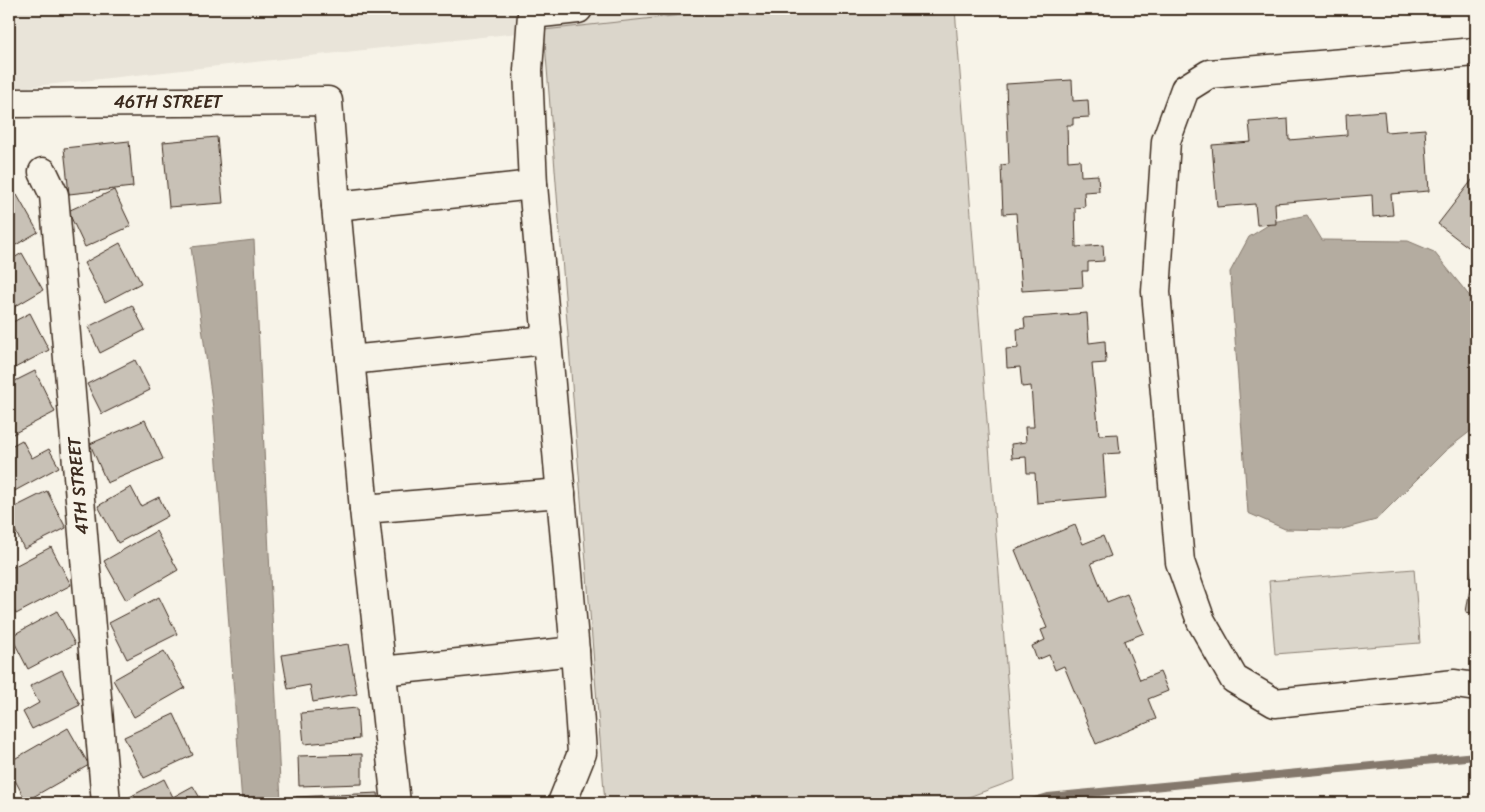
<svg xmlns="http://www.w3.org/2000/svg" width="1485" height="812" font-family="Sriracha,sans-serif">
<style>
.built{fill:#e9e4d9}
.green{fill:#dbd6cb;stroke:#8b8074}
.water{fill:#b4aca0;stroke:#84786c}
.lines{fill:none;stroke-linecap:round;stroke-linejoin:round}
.stream{stroke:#84786c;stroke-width:8}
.building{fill:#c8c1b6;stroke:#3b2a1e}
.minor-casing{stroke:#3b2a1e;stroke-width:31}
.minor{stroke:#f7f3e8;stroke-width:28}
.labels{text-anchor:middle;stroke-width:4.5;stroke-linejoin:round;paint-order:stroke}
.street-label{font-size:18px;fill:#3b2a1e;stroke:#f7f3e8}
</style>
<rect width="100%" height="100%" fill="#f7f3e8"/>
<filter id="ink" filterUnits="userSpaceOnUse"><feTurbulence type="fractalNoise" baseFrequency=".02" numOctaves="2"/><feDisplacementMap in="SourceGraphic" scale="10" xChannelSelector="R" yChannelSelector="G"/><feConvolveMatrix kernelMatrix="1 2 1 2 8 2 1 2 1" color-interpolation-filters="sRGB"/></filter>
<g filter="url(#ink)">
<path class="built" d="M 9,9 L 737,9 L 9,89 Z"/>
<g class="green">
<path d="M 737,9 L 955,9 L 1015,780 L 966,798 L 939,803 L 605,803 L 544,30 Z"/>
<path d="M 1414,569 L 1420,643 L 1275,654 L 1269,581 Z"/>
</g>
<g class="water">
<path d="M 1307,215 L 1322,240 L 1408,241 L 1434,252 L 1476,304 L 1476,427 L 1445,451 L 1376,520 L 1339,530 L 1285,529 L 1248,513 L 1230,272 L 1249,237 L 1273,222 Z"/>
<path d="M 254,240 L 281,803 L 242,803 L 213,408 L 191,247 Z"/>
</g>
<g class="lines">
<path class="stream" d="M 1028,803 L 1048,797 L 1476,756"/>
</g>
<g class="building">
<path d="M 1072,80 L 1073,101 L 1088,100 L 1089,117 L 1073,118 L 1073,125 L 1067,125 L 1068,161 L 1080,160 L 1081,176 L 1098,175 L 1099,191 L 1084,192 L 1085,207 L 1075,208 L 1076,247 L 1103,245 L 1104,261 L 1088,262 L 1088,271 L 1082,271 L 1083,287 L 1022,291 L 1016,213 L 1003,214 L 1001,165 L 1009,164 L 1006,84 Z"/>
<path d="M 1384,111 L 1386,132 L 1425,129 L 1429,191 L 1391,194 L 1393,215 L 1373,217 L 1372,195 L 1275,203 L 1276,224 L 1257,225 L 1255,204 L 1217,207 L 1212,145 L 1251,142 L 1249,122 L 1288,119 L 1289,140 L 1347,135 L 1346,114 Z"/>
<path d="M 217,137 L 223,203 L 169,207 L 163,142 Z"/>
<path d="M 129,141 L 133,187 L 69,194 L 64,148 Z"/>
<path d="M 1476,175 L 1476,253 L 1438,224 Z"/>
<path d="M 114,190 L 131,226 L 85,247 L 68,211 Z"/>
<path d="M 17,195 L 38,232 L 9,249 L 9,199 Z"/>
<path d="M 120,243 L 141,283 L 105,302 L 84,263 Z"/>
<path d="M 22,253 L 43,290 L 9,310 L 9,261 Z"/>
<path d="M 132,305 L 145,330 L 100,353 L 88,327 Z"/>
<path d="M 30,313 L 49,350 L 9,371 L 9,324 Z"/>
<path d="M 1087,313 L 1089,343 L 1105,341 L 1106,363 L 1092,364 L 1099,435 L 1118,434 L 1120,453 L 1103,454 L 1106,497 L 1037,503 L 1035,473 L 1027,473 L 1026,457 L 1012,458 L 1011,444 L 1026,442 L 1025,427 L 1034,427 L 1031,386 L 1022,387 L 1020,367 L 1007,368 L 1006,349 L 1018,348 L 1017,329 L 1025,328 L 1024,318 Z"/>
<path d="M 135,360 L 150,390 L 102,414 L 87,384 Z"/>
<path d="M 35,371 L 55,412 L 9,436 L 9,384 Z"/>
<path d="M 145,420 L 163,459 L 107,483 L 90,444 Z"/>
<path d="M 22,440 L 32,458 L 49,449 L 59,467 L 9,494 L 9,447 Z"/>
<path d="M 131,487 L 141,506 L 159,497 L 168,516 L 118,543 L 98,506 Z"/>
<path d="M 47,491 L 66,528 L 24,549 L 15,530 L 9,534 L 9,510 Z"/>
<path d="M 1075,525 L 1083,544 L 1103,536 L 1111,556 L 1091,563 L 1107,602 L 1127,594 L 1144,633 L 1124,641 L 1140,680 L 1160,672 L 1168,691 L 1148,699 L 1156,719 L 1096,744 L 1064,666 L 1055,670 L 1049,655 L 1037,660 L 1032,646 L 1045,640 L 1041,630 L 1047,628 L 1015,550 Z"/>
<path d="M 156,531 L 178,570 L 126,600 L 104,561 Z"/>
<path d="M 51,547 L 71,585 L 16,614 L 9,601 L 9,569 Z"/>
<path d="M 1476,553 L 1476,614 L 1466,612 Z"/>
<path d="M 159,597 L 177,634 L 127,659 L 109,623 Z"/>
<path d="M 57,611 L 75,644 L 28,669 L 11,636 Z"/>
<path d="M 348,644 L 357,694 L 313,702 L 310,685 L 288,689 L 282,655 Z"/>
<path d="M 164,651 L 185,688 L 134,717 L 113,680 Z"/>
<path d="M 62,670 L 80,705 L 32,729 L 23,712 L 39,703 L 30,686 Z"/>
<path d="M 357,708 L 359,739 L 304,744 L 301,713 Z"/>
<path d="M 174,714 L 193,755 L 144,778 L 124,737 Z"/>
<path d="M 68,728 L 89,765 L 26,801 L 9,769 L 9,762 Z"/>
<path d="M 362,754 L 362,784 L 299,786 L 298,756 Z"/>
<path d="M 164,779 L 173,797 L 193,786 L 203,803 L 124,803 L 122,801 Z"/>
<path d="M 378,793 L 379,803 L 296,803 L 296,797 Z"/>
<path d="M 80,797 L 80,803 L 32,803 L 32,800 Z"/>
</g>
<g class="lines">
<g class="minor-casing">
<g id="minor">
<path d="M 1476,52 L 1209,74 L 1185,89 L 1166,141 L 1156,292 L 1180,562 L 1201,621 L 1234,679 L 1275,703 L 1455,684 L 1476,687"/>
<path d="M 9,103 L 328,101 L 336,206 L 533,185"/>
<path d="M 43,172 L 54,195 L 106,803"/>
<path d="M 336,206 L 364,509 L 396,803"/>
<path d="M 350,360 L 545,340"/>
<path d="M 364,509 L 561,493"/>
<path d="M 381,671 L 575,651"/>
<path d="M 562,803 L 582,753 L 575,651 L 533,185 L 528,70 L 532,14 L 578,9"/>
</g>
</g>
<use href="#minor" class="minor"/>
</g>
</g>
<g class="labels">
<g class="street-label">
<text x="168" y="108">46TH STREET</text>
<text transform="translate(78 486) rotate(-95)" y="6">4TH STREET</text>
</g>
</g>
<rect width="1485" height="812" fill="none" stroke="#f7f3e8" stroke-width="30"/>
<rect x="15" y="15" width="1455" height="782" fill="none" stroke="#3b2a1e" stroke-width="2" filter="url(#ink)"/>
</svg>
